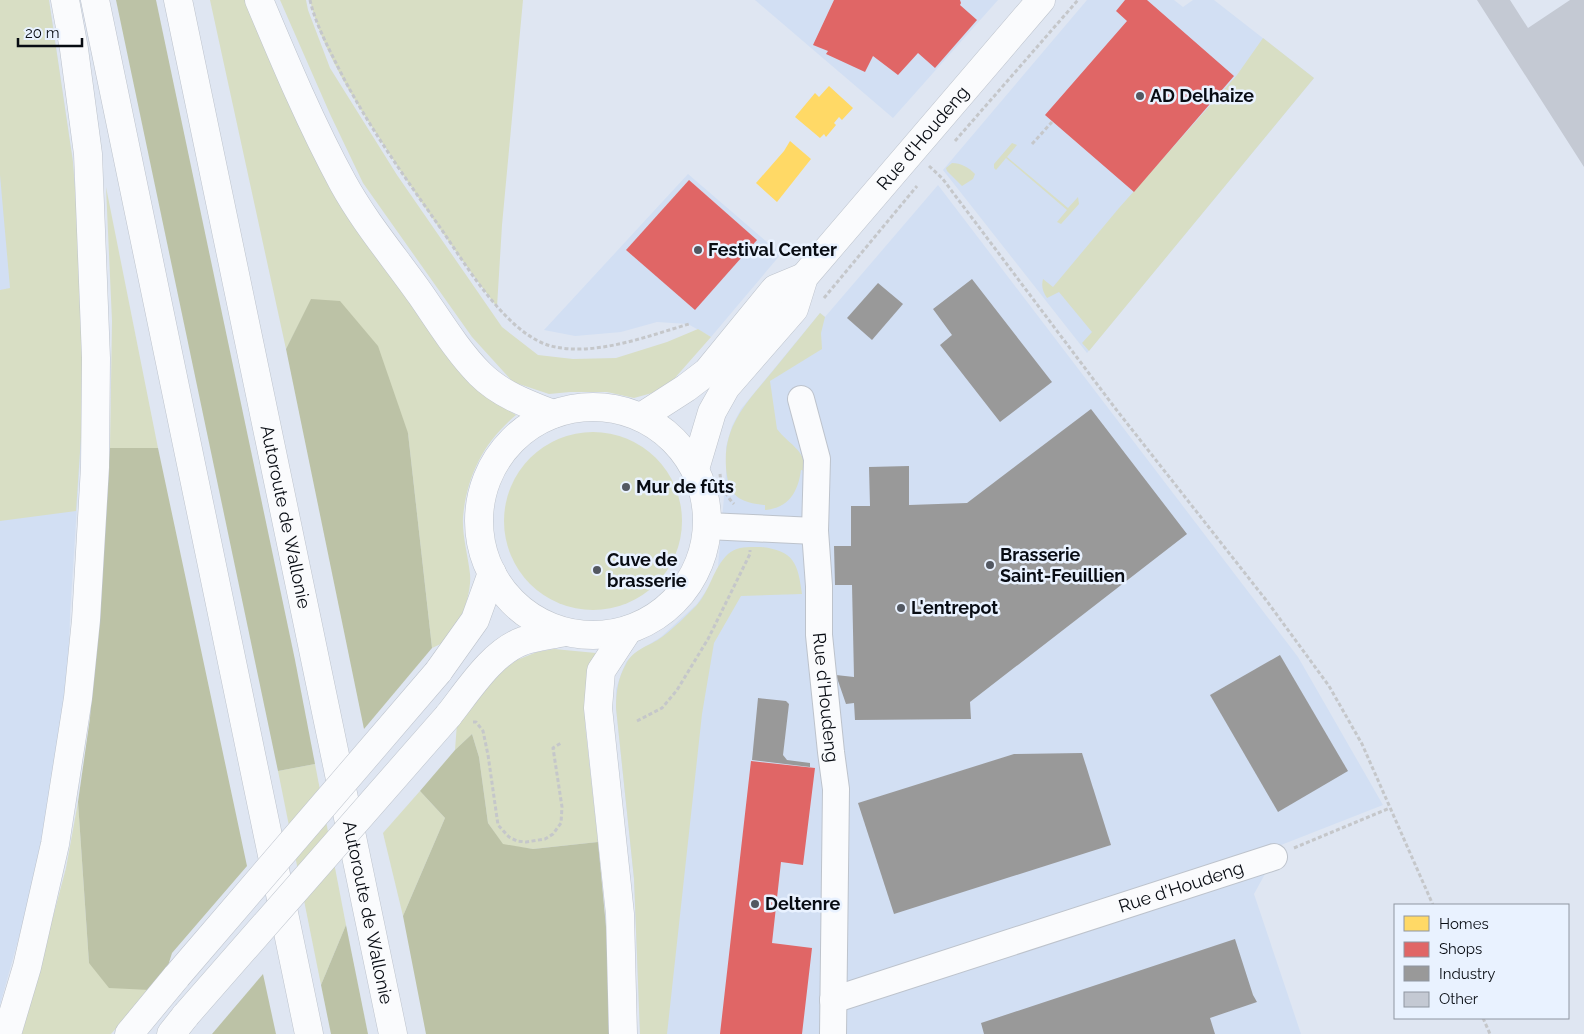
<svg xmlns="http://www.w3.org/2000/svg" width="1584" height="1034" font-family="Raleway,sans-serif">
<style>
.built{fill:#d2dff3}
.green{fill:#d8dec4}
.forest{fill:#bcc2a6}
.homes{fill:#ffd966}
.shops{fill:#e06666}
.industry{fill:#999}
.building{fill:#c4c9d3}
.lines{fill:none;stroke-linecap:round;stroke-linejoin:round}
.minor-casing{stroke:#bdc3cc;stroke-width:28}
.major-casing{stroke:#bdc3cc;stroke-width:29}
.highway-casing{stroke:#bdc3cc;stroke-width:29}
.path{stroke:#c5c7ca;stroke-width:3;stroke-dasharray:4 2.5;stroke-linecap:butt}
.minor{stroke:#fafbfd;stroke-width:26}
.major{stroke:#fafbfd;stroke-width:28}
.highway{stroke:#fafbfd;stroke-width:28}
.highway-bridge-casing{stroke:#bdc3cc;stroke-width:29;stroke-linecap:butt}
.highway-bridge{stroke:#fafbfd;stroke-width:28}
.poi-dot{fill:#535861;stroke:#e9f2ff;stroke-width:2}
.labels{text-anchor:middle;stroke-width:5;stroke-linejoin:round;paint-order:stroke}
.poi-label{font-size:18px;font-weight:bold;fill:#080c13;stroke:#e9f2ff;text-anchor:start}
.street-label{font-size:18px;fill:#080c13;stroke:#e9f2ff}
</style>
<rect width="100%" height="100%" fill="#dfe6f2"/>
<g class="built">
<path d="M 0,0 L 49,0 L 73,162 L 87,349 L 70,615 L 68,689 L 57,772 L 22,926 L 0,1005 Z"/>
<path d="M 755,0 L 998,0 L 893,118 Z"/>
<path d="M 1087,0 L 1174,0 L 1183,7 L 1193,0 L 1214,0 L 1314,78 L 1087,353 L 943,170 Z"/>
<path d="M 688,174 L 781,254 L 711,337 L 688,324 L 657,322 L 621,332 L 575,336 L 544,330 Z"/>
<path d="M 938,185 L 1298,657 L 1383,805 L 1281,845 L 1254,894 L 1301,1034 L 640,1034 L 634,879 L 616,708 L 616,689 L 621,674 L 626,662 L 635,653 L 661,637 L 697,604 L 710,585 L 718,567 L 726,473 L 726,447 L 732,426 L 741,409 L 820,313 L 825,317 Z"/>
</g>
<g class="green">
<path d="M 0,0 L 49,0 L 73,162 L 87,349 L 76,511 L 0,521 L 0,290 L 10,288 L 0,175 Z"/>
<path d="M 210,0 L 250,0 L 321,166 L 491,400 L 516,415 C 484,442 467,475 463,517 C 462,536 468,555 470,574 C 472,593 460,627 446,640 C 442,644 436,646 432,648 L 408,433 L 312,299 L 286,349 Z"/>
<path d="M 280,0 L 306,0 L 308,10 L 330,68 L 397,175 L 502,327 L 538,355 L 573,359 L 616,358 L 667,342 L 698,329 L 711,337 L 674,379 L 652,393 L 634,398 L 607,392 L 570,392 L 549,394 L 513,382 L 472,337 L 363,183 L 330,114 Z"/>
<path d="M 310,0 L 523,0 L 502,225 L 497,307 C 456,253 416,196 380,139 C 353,98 321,48 310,0 Z"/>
<path d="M 1263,38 L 1314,78 L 1089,351 L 1082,343 L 1092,332 L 1059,292 L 1047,298 C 1043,292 1041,287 1043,279 L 1053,287 L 1119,208 L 1237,75 Z"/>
<path d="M 1012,143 L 1017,145 L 1007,157 L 1068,208 L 1078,197 L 1079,204 L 1061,224 L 1057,222 L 1067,210 L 1006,158 L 996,170 L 994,168 L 994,164 Z"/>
<path d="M 952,163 C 961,163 968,167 975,174 L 973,179 L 962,186 L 947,171 L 946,168 Z"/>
<path d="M 106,187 L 158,448 L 110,448 L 112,321 Z"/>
<path d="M 820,313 L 825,317 L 821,333 L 822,349 L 770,381 L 777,429 C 789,445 804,448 806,471 L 801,470 C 798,492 789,508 765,510 L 765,505 C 745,503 730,499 727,476 C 720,429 744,406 772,372 C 788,352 804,333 820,313 Z"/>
<circle cx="593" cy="521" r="89"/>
<path d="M 761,547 C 794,551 798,563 802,594 L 741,596 L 714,643 L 702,714 L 667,1034 L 640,1034 L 634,879 L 616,708 C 616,692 618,678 626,664 C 633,649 650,646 662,637 C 674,628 686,616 696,606 C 710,591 713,568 728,554 C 737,546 749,547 761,547 Z"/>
<path d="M 554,649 L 596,653 L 587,680 L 585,724 L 598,842 L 533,849 L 503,845 L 488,823 L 479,757 L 472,734 L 455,750 L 457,723 L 502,671 L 517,660 L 537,652 Z"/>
<path d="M 315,764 L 346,925 L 321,985 L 278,771 Z"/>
<path d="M 420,791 L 445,818 L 403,916 L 383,833 Z"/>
<path d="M 78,802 L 89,963 L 150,990 L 111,1034 L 22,1034 L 66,868 Z"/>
</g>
<g class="forest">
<path d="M 116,0 L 156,0 L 295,660 L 315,764 L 278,771 Z"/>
<path d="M 311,299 L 340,301 L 378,346 L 408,433 L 432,648 L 364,729 L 286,349 Z"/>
<path d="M 110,448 L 158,448 L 247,866 L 172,953 L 167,969 L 150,990 L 109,988 L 89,963 L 78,802 L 90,718 Z"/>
<path d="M 472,734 L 479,757 L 488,823 L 503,844 L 533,849 L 598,842 L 608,948 L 609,1034 L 426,1034 L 403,916 L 445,818 L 420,791 L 455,750 Z"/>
<path d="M 346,925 L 368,1034 L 331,1034 L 321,985 Z"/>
<path d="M 263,974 L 276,1034 L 212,1034 Z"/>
</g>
<g class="homes">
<path d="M 829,86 L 853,108 L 842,120 L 839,117 L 834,123 L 836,125 L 826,137 L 824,134 L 820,138 L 795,117 L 815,93 L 819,97 Z"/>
<path d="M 790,141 L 811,159 L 777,202 L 756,183 L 784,151 Z"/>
</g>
<g class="shops">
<path d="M 834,0 L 960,0 L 961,3 L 960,5 L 977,20 L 935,68 L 918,53 L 898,75 L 873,56 L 865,72 L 826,54 L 828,51 L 813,45 Z"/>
<path d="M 1125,0 L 1147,0 L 1234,76 L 1134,192 L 1045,115 L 1127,21 L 1116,11 Z"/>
<path d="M 689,180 L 757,240 L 695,310 L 626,250 Z"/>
<path d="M 751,761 L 815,768 L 803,865 L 781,862 L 772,943 L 812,948 L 802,1034 L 720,1034 Z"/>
</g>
<g class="industry">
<path d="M 972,279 L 1052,382 L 1000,422 L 940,345 L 952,335 L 933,309 Z"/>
<path d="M 878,283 L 903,304 L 872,340 L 847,318 Z"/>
<path d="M 1091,409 L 1187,534 L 970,702 L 971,719 L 855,720 L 854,703 L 846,704 L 836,675 L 854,677 L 852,585 L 835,585 L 834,546 L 851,546 L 851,506 L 870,506 L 869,467 L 909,466 L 909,505 L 967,503 Z"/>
<path d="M 1280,655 L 1348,771 L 1278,812 L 1210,695 Z"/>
<path d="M 758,698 L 786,701 L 789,704 L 783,755 L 787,760 L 810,763 L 810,767 L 752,760 Z"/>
<path d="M 1082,753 L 1111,845 L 894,914 L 858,803 L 1014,754 Z"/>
<path d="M 1235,939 L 1253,995 L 1257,1002 L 1210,1018 L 1215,1034 L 984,1034 L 981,1023 Z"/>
</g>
<path class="building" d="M 1477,0 L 1510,0 L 1528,28 L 1570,0 L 1584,0 L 1584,167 Z"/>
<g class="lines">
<g class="minor-casing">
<g id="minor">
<path id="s1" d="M 801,399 L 817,459 L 815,531 L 819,586 L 819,635 L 831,752 L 836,789 L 833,1034"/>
<path d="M 707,526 L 815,531"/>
<path id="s2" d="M 833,1000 L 1274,857"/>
</g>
</g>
<g class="major-casing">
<g id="major">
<path d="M 641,417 L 686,388 L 707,372 L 775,289 L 804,277"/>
<path id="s3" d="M 695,469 L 712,412 L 726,387 L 794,309 L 804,277 L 1041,0"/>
</g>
</g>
<g class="highway-casing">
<g id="highway">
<path d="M 95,0 L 309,1034"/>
<path id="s4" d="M 178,0 L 393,1034"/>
<path d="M 259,0 C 285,62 311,124 343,183 C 365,223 395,258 421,295 C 439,321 458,352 480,374 C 500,394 527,404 553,414"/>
<circle cx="593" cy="521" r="114"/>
<path d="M 438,672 L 475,620 L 492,573"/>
<path d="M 448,716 C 468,691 492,652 523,641 C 536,637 551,635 564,632"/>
<path d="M 7,1034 L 27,967 L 55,844 L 78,698 L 86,620 L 95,467 L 96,358 L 88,154 L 74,49 L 65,0"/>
<path d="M 129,1034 L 177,976"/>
<path d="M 171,1034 L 186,1015"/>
<path d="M 623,1034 L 620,914 L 598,708 L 601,671 L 628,630"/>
</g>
</g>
<g class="path">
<path d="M 310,0 C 315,22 326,43 336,63 C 364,120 401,172 437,223 C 460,256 481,292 510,320 C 521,331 536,342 551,346 C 594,357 648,336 689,324"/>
<path d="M 955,141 L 1078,0"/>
<path d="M 1032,144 L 1052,122"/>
<path d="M 929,166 L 942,178 L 1115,408 L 1266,600 L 1329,686 L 1362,744 L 1433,905"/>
<path d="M 824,298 L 917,186"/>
<path d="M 720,474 C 721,485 726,496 734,504"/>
<path d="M 637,721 L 662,708 L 677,690 L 708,639 L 750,554 L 750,550"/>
<path d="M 473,722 L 476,722 L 483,731 L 488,755 L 498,825 L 509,837 L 517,841 L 526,842 L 545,839 L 553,834 L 561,823 L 562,807 L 553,748 L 561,743"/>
<path d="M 1294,848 L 1390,808"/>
<path d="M 1483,1018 L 1490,1034"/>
</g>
<use href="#minor" class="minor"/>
<use href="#major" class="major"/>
<use href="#highway" class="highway"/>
<g class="highway-bridge-casing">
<g id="highway-bridge">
<path d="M 177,976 L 438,672"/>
<path d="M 186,1015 L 448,716"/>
</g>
</g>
<use href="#highway-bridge" class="highway-bridge"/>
</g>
<g class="poi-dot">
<circle cx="1140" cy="96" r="5"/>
<circle cx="698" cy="250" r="5"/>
<circle cx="626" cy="487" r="5"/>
<circle cx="990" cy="565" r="5"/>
<circle cx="597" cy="570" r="5"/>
<circle cx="901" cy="608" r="5"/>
<circle cx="755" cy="904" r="5"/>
</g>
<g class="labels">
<g class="poi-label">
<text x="1150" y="102">AD Delhaize</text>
<text x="708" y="256">Festival Center</text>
<text x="636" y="493">Mur de fûts</text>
<text x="1000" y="561">Brasserie<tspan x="1000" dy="21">Saint-Feuillien</tspan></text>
<text x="607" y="566">Cuve de<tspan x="607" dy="21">brasserie</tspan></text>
<text x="911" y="614">L'entrepot</text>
<text x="765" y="910">Deltenre</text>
</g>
<g class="street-label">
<text dy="6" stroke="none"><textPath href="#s3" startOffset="408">Rue d'Houdeng</textPath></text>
<text dy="6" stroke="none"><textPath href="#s4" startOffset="528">Autoroute de Wallonie</textPath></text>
<text dy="6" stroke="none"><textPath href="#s1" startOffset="301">Rue d'Houdeng</textPath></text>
<text dy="6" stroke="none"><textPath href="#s2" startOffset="366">Rue d'Houdeng</textPath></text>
<text dy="6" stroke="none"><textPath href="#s4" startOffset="932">Autoroute de Wallonie</textPath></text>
</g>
</g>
<rect x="1394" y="904" width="175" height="115" fill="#e9f2ff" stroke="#8f96a1"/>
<rect x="1404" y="916" width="25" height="15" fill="#ffd966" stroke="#8f96a1"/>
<text x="1439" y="929" font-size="15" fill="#080c13">Homes</text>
<rect x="1404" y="942" width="25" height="15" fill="#e06666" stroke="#8f96a1"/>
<text x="1439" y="954" font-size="15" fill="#080c13">Shops</text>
<rect x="1404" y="966" width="25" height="15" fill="#999999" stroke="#8f96a1"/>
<text x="1439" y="979" font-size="15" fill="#080c13">Industry</text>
<rect x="1404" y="992" width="25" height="15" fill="#c4c9d3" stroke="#8f96a1"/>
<text x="1439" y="1004" font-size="15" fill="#080c13">Other</text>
<path d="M18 38v8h64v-8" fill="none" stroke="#080c13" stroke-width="2.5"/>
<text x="25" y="38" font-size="15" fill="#080c13" stroke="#e9f2ff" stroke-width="4" paint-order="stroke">20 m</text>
</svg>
